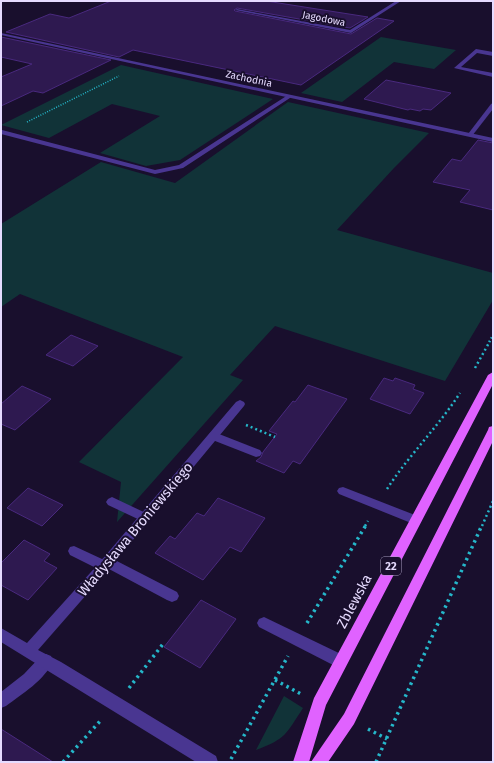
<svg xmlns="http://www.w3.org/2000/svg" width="494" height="763" font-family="'Fira Sans',sans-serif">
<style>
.green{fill:#113338}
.building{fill:#2e1950;stroke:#49297e}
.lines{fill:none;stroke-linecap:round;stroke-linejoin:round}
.path-far3{stroke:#25b7ca;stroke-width:1.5;stroke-dasharray:1 1.5;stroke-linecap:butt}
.path-far2{stroke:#25b7ca;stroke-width:2;stroke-dasharray:1.5 2.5;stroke-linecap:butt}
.path-far1{stroke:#25b7ca;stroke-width:2.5;stroke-dasharray:2 3;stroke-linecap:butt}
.path{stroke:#25b7ca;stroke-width:3.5;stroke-dasharray:2.5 4;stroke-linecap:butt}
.lane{fill:#493691;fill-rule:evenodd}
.street{fill:#493691;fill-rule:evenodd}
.primary{fill:#e062ff;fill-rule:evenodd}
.labels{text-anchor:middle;stroke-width:4;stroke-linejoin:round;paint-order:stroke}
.far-street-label{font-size:10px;fill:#e6dbff;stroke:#190f2d}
.shield{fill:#190f2d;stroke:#a89ec0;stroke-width:1}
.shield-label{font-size:11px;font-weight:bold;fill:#e6dbff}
.near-street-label{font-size:14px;fill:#e6dbff;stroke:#190f2d}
</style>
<rect width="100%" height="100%" fill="#190f2d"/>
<g class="green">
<path d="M 381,37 L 456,50 L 434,69 L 394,62 L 342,102 L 301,93 Z"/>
<path d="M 121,65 L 273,99 L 180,160 L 146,166 L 100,153 L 160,116 L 112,104 L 49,138 L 1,125 Z"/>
<path d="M 288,102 L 429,133 L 394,168 L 337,230 L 493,273 L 493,300 L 445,381 L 275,326 L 230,375 L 243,380 L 117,522 L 121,482 L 79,462 L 183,357 L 20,294 L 1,307 L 1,224 L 101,162 L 175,183 Z"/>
<path d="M 284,696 L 303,708 C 286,734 286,739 256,750 Z"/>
</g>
<g class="building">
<path d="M 111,1 L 266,1 L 368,17 L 350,28 L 237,8 L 234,10 L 235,11 L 351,34 L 377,18 L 394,21 L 301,85 L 133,50 L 119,57 L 6,32 L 50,14 L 69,18 Z"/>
<path d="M 1,37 L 111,60 L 43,93 L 33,91 L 1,106 L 1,77 L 32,64 L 1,57 Z"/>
<path d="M 386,80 L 451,93 L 431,110 L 423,109 L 420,111 L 410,109 L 408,110 L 364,99 Z"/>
<path d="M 478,140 L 493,143 L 493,210 L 460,202 L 470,190 L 433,182 L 452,159 L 461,161 Z"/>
<path d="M 71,335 L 98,346 L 73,366 L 46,355 Z"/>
<path d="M 384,378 L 393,381 L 395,378 L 415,385 L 413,389 L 424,393 L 410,414 L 370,399 Z"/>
<path d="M 308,385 L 347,399 L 300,464 L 293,461 L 284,473 L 256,461 L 261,457 L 263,452 L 277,434 L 269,431 L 293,401 L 295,402 Z"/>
<path d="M 22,386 L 51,399 L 15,430 L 1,424 L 1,404 Z"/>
<path d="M 28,488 L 63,505 L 42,526 L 7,508 Z"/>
<path d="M 218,498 L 265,518 L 241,552 L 230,547 L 203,580 L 155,553 L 170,536 L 175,539 L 197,513 L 204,516 Z"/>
<path d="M 24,540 L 50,554 L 44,561 L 57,568 L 28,600 L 1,585 L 1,563 Z"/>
<path d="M 201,600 L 236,619 L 200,668 L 164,647 Z"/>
<path d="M 1,729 L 53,762 L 1,762 Z"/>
</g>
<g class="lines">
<path class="path-far3" d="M 27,122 L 119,76"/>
<path class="path-far2" d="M 489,342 L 493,335"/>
<g class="path-far1">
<path d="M 475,368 L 490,341"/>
<path d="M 246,425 L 275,437"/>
<path d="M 387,489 C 409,455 438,427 460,393"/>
<path d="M 365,526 L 368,521"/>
<path d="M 482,526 L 493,501"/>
</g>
<g class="path">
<path d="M 307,623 L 366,525"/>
<path d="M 275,680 L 301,694"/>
<path d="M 129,688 L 163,644"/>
<path d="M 368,729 L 387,739"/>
<path d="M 231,759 L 288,656"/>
<path d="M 63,762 L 102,719"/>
<path d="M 376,762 L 482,525"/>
</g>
<g class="lane">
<path d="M 476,49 L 493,52 L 493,56 L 477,53 L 461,67 L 493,73 L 493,77 L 454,68 Z"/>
<path d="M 288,95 L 293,96 L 183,168 L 155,174 L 1,134 L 2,130 L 155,170 L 179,165 Z"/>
<path d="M 493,103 L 493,109 L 472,136 L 468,136 L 468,134 L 491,104 Z"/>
<path d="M 214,432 L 260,450 L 262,453 L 260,456 L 256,457 L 210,439 L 209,436 L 210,433 Z"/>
<path d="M 343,487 L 420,517 L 422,520 L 420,523 L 416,525 L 339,494 L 337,491 L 339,488 Z"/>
<path d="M 112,497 L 150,515 L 152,518 L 150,521 L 146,523 L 142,521 L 108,505 L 106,502 L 108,499 Z"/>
<path d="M 74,546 L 102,559 L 107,557 L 111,558 L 177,592 L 179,596 L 177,600 L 172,602 L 167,600 L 109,569 L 104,571 L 100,570 L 70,555 L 68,551 L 70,547 Z"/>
<path d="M 264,617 L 345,656 L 347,661 L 345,666 L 340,668 L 335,666 L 259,627 L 257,623 L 259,619 Z"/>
<path d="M 46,654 L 51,656 L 53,661 C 45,680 22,694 6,706 L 1,708 L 1,692 L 24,674 L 41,656 Z"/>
</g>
<g class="street">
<path d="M 396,1 L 401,1 L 351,33 L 235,10 L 237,9 L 350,30 Z"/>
<path d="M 1,33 L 493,138 L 493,142 L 1,35 Z"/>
<path d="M 1,130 L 5,132 L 1,135 Z"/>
<path d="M 240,400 L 244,402 L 245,404 L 244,406 L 108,570 L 38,650 L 61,662 L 216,756 L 218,762 L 196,762 L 1,642 L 1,628 L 27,643 L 100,562 L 236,402 Z"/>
</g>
<g class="primary">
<path d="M 493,372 L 493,384 L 326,705 L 309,762 L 293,762 L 314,698 L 488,375 Z"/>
<path d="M 493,426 L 493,441 L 354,724 L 328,762 L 311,762 L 344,714 L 488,430 L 489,427 Z"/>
</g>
</g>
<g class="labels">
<g class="far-street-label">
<text transform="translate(324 18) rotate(11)" y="4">Jagodowa</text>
<text transform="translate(249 78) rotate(12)" y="4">Zachodnia</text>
</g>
<rect class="shield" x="381" y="557" width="20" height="18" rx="3"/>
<g class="shield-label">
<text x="391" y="570">22</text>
</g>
<g class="near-street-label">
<text transform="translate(135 529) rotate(-50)" y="5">Władysława Broniewskiego</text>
<text transform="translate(354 601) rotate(-62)" y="5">Zblewska</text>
</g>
</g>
<rect width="494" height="763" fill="none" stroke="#e6dbff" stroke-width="4"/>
</svg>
